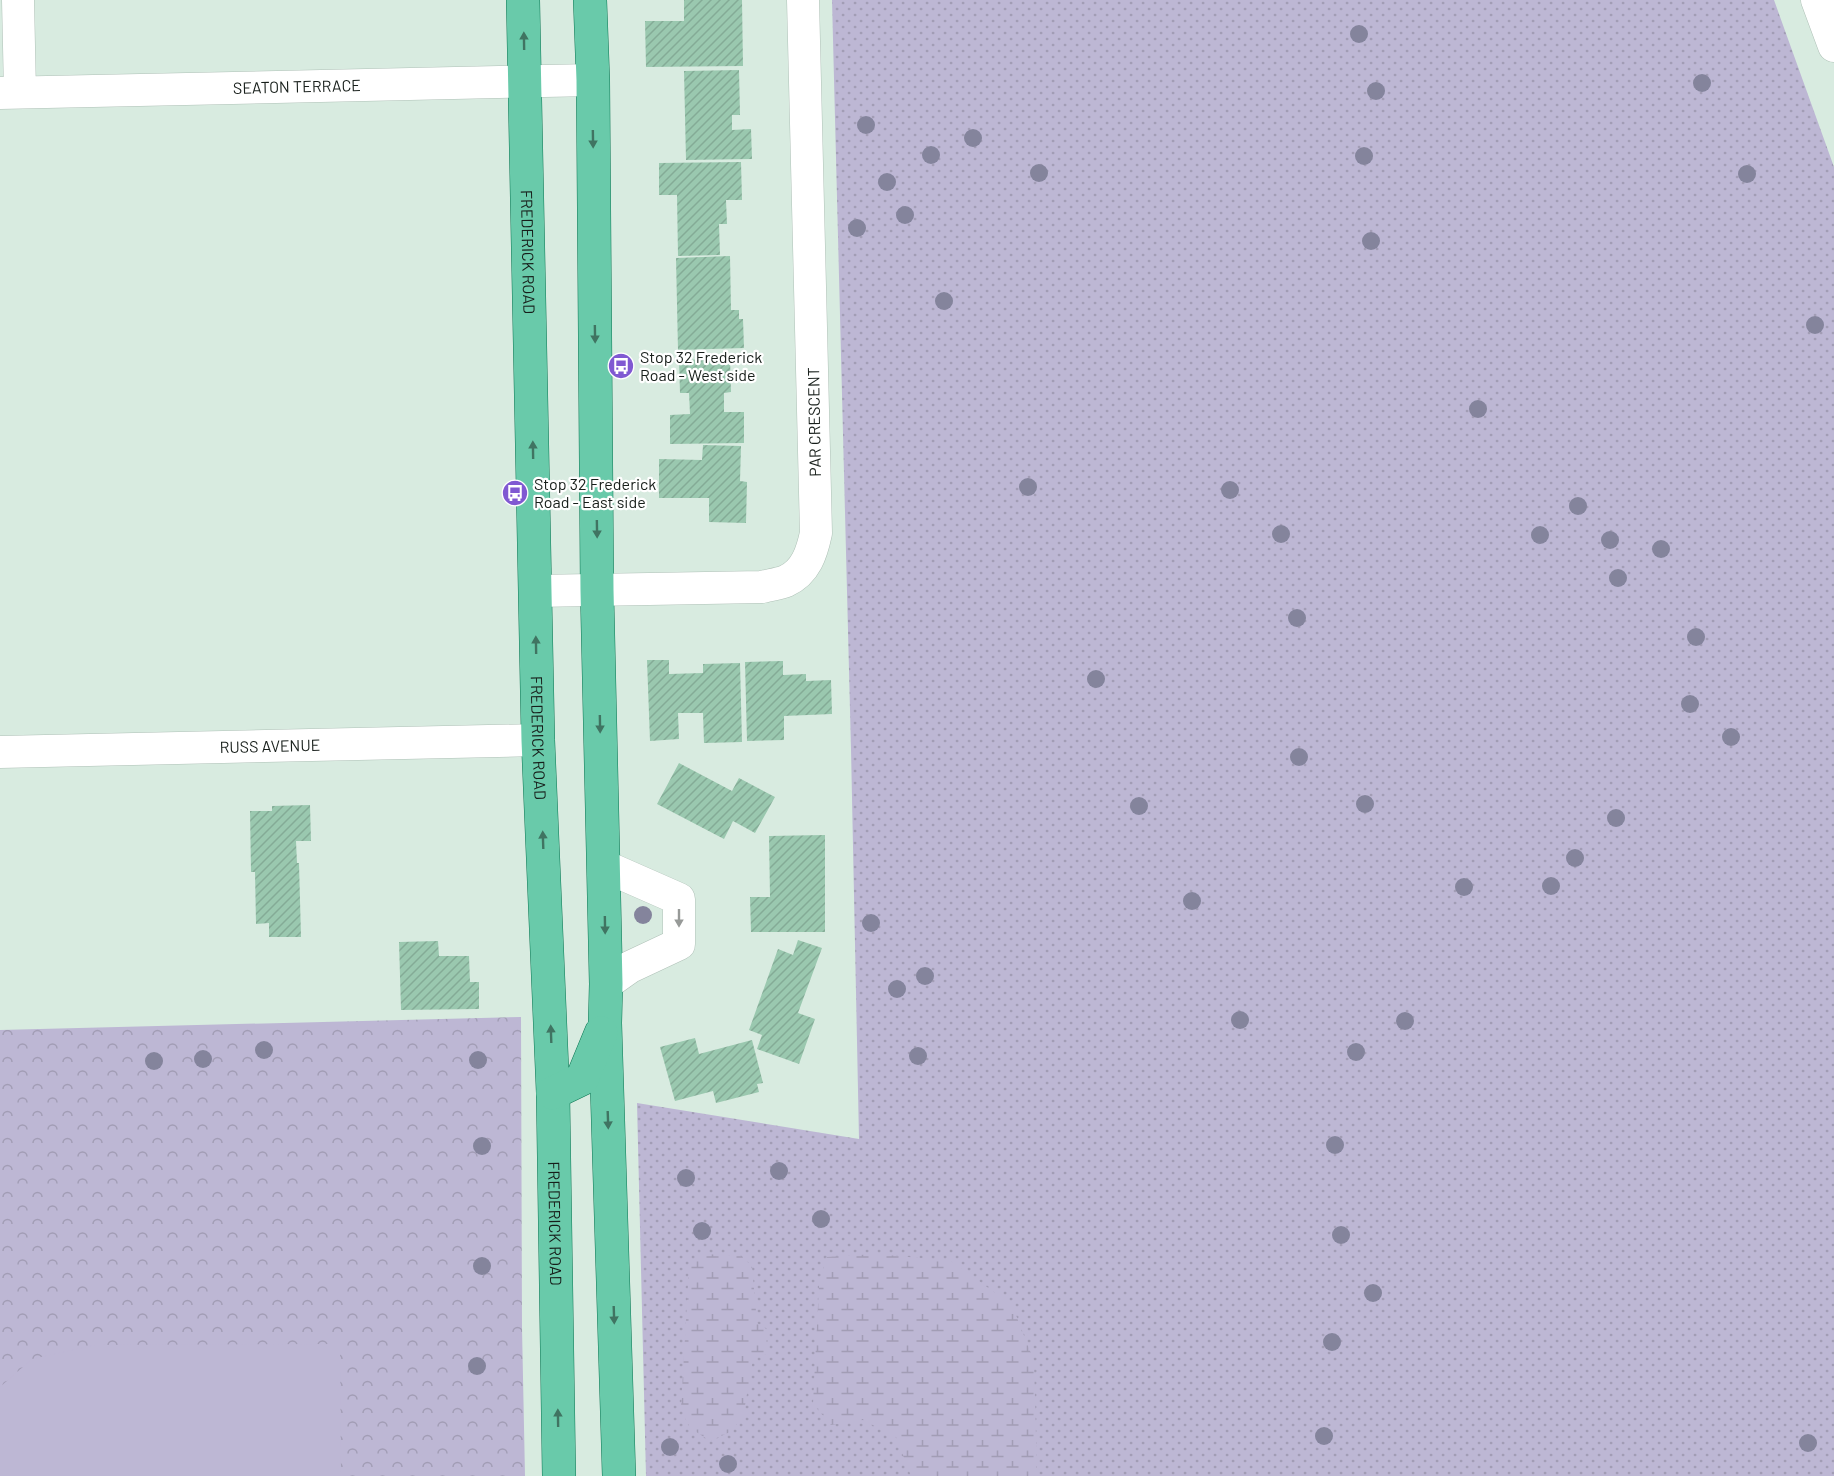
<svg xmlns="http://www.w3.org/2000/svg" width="1834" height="1476" font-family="Barlow,sans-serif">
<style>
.grass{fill:url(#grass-dots)}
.wetland{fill:url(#wetland-marsh)}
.park{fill:url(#park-crowns)}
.pitch{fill:#bdb7d4}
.building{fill:url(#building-hatch)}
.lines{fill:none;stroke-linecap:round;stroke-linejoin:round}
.minor-casing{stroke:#afc1b7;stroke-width:33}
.major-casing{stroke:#0b7653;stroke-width:34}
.minor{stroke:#fff;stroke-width:32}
.major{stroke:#69caaa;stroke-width:33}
.tree{fill:#84849c}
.oneway{fill:#407462}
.oneway2{fill:#979a98}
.labels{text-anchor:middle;stroke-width:4.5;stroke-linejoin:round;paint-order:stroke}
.street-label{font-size:16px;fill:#171e1a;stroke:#fff}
.poi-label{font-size:16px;fill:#171e1a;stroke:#fff;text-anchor:start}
</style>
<defs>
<pattern id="grass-dots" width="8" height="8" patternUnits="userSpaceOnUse" patternTransform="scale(1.5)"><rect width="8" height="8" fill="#bdb7d4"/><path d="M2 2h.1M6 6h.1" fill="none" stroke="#a29db5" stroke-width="1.8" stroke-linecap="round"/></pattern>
<pattern id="wetland-marsh" width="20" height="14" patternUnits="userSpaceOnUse" patternTransform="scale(1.5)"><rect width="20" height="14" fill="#bdb7d4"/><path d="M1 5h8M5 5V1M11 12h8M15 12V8" fill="none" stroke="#a29db5"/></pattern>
<pattern id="park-crowns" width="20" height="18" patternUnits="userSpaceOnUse" patternTransform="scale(1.5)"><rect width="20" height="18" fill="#bdb7d4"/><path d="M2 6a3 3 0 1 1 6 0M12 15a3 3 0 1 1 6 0" fill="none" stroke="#a29db5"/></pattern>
<pattern id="building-hatch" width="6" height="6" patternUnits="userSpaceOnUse" patternTransform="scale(1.5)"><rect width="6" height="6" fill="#9ac8af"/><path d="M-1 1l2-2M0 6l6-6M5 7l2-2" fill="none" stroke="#84ab96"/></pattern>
</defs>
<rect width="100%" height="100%" fill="#d8ebe0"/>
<path class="grass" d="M 832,0 L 1774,0 L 1834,167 L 1834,1476 L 646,1476 L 637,1103 L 859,1139 L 851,749 Z"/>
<g class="wetland">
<path d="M 704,1254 L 741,1256 L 752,1266 L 757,1323 L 768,1330 L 767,1354 L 753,1359 L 743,1417 L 730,1432 L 710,1441 L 689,1427 L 681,1408 L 689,1267 Z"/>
<path d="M 876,1254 L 951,1261 L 1012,1305 L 1034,1361 L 1037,1476 L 911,1476 L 896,1437 L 863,1420 L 831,1425 L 813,1404 L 819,1286 L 826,1257 Z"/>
</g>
<path class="park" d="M 521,1017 L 522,1328 L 525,1476 L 0,1476 L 0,1030 Z"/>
<path class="pitch" d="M 340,1344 L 341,1476 L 0,1476 L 0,1387 L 32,1359 L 95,1345 Z"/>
<g class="building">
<path d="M 684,0 L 742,0 L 743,66 L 646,67 L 645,21 L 684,21 Z"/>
<path d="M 739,70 L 740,115 L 732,115 L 732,130 L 751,129 L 752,159 L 686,160 L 684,71 Z"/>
<path d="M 741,162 L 742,200 L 726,200 L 727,224 L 719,224 L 720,255 L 678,256 L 677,195 L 659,195 L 659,163 Z"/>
<path d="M 730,256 L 731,310 L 739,310 L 739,319 L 743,319 L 744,348 L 678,350 L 676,258 Z"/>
<path d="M 730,359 L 731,392 L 724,393 L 724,412 L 744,412 L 744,443 L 670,444 L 670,415 L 690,414 L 689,393 L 680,393 L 679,360 Z"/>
<path d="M 703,445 L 741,446 L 740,481 L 747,482 L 746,523 L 709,522 L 709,498 L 659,498 L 659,459 L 702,460 Z"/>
<path d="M 647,660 L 669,660 L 669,674 L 703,673 L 703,664 L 740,663 L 742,742 L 704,743 L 703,713 L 678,713 L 679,739 L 650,741 Z"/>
<path d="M 783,661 L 783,675 L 806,674 L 806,681 L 831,680 L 832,714 L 784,716 L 784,740 L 747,741 L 745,662 Z"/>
<path d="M 679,763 L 732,791 L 739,778 L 775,797 L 755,833 L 733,821 L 724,839 L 657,804 Z"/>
<path d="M 310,805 L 311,841 L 296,841 L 297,863 L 299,863 L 301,937 L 269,937 L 269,923 L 256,924 L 255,872 L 251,872 L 250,811 L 272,811 L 272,806 Z"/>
<path d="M 825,835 L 825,932 L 751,932 L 750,897 L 770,897 L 769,836 Z"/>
<path d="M 798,940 L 822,948 L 798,1013 L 815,1019 L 799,1064 L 757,1049 L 762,1035 L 749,1030 L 778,949 L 793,955 Z"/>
<path d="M 438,941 L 439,956 L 469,956 L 470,982 L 479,982 L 479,1009 L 401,1010 L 399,942 Z"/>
<path d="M 695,1038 L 699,1054 L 752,1040 L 763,1083 L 757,1084 L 759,1092 L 716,1103 L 713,1091 L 675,1101 L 660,1047 Z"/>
</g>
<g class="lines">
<g class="minor-casing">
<g id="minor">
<path d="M 18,0 L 20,92"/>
<path d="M 1817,0 L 1834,46"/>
<path id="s1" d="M 0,93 L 593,80"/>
<path d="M 535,591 L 762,587 C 769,585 779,584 786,581 C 806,572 812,552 816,533 L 803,0"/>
<path id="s2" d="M 0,752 L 538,740"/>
<path d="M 604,866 L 679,899 L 679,944 L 630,967 L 606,984"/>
</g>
</g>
<g class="major-casing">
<g id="major">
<path id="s3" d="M 523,0 L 538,740 L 553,1093 L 559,1476"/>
<path d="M 590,0 L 593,80 L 597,590 L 606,984 L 605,1023 L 619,1476"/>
<path d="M 553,1093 L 582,1079 L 601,1033"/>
</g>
</g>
<use href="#minor" class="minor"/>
<use href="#major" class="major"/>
</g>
<g class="tree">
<circle cx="1359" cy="34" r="9"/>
<circle cx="1702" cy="83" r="9"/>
<circle cx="1376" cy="91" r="9"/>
<circle cx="866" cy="125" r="9"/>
<circle cx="973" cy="138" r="9"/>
<circle cx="931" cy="155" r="9"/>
<circle cx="1364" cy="156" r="9"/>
<circle cx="1039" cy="173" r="9"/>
<circle cx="1747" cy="174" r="9"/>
<circle cx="887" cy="182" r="9"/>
<circle cx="905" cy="215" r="9"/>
<circle cx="857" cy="228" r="9"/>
<circle cx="1371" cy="241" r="9"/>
<circle cx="944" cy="301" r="9"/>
<circle cx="1815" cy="325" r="9"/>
<circle cx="1478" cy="409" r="9"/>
<circle cx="1028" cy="487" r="9"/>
<circle cx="1230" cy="490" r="9"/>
<circle cx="1578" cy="506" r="9"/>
<circle cx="1281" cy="534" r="9"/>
<circle cx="1540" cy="535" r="9"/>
<circle cx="1610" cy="540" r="9"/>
<circle cx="1661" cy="549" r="9"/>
<circle cx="1618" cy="578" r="9"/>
<circle cx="1297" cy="618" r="9"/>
<circle cx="1696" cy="637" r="9"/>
<circle cx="1096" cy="679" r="9"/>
<circle cx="1690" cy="704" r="9"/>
<circle cx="1731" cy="737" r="9"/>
<circle cx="1299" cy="757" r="9"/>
<circle cx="1365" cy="804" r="9"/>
<circle cx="1139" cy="806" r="9"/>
<circle cx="1616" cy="818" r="9"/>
<circle cx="1575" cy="858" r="9"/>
<circle cx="1551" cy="886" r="9"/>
<circle cx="1464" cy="887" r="9"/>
<circle cx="1192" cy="901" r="9"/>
<circle cx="643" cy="915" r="9"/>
<circle cx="871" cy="923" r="9"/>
<circle cx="925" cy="976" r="9"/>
<circle cx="897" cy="989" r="9"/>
<circle cx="1240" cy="1020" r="9"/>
<circle cx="1405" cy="1021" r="9"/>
<circle cx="264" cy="1050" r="9"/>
<circle cx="1356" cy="1052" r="9"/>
<circle cx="918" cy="1056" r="9"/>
<circle cx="203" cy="1059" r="9"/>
<circle cx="478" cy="1060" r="9"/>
<circle cx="154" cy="1061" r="9"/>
<circle cx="1335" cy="1145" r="9"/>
<circle cx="482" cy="1146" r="9"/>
<circle cx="779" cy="1171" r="9"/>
<circle cx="686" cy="1178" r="9"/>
<circle cx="821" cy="1219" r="9"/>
<circle cx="702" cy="1231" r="9"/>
<circle cx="1341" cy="1235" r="9"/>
<circle cx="482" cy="1266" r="9"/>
<circle cx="1373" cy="1293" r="9"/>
<circle cx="1332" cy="1342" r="9"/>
<circle cx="477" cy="1366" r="9"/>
<circle cx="1324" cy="1436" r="9"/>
<circle cx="1808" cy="1443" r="9"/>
<circle cx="670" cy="1447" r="9"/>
<circle cx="728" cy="1464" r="9"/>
</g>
<defs><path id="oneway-solid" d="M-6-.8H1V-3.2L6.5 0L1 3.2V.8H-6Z" transform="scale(1.5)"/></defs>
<g class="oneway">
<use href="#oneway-solid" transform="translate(524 41) rotate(-91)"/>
<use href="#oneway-solid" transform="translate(593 139) rotate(89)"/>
<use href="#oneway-solid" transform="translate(595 334) rotate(89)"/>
<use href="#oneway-solid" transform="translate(533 450) rotate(-91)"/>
<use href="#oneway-solid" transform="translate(597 529) rotate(89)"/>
<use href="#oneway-solid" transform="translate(536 645) rotate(-91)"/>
<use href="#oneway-solid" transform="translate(600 724) rotate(89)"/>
<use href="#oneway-solid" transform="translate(543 840) rotate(-92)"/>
<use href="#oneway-solid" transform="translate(605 925) rotate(89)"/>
<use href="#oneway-solid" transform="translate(551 1034) rotate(-92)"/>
<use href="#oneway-solid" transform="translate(608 1120) rotate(88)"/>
<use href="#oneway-solid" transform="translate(614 1315) rotate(88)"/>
<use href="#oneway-solid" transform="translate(558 1418) rotate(-91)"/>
</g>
<use class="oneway2" href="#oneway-solid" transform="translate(679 918) rotate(90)"/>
<defs>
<g id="bus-disc" transform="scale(1.35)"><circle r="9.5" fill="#8059d2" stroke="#fff"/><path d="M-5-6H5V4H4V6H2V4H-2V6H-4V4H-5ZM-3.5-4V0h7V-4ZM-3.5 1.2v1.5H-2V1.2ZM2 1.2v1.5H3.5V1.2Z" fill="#fff"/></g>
</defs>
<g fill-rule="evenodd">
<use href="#bus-disc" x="621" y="366"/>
<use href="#bus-disc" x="515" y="493"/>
</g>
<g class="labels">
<g class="street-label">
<text dy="6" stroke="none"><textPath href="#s1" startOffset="297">SEATON TERRACE</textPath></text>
<text dy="6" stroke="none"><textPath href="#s3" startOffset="252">FREDERICK ROAD</textPath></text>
<text transform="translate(814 422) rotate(-91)" y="6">PAR CRESCENT</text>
<text dy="6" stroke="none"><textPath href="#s3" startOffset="738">FREDERICK ROAD</textPath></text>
<text dy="6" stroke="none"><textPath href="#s2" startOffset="270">RUSS AVENUE</textPath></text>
<text dy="6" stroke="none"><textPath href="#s3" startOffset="1224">FREDERICK ROAD</textPath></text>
</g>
<g class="poi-label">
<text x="640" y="363">Stop 32 Frederick<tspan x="640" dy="18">Road - West side</tspan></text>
<text x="534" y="490">Stop 32 Frederick<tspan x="534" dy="18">Road - East side</tspan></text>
</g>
</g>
</svg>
